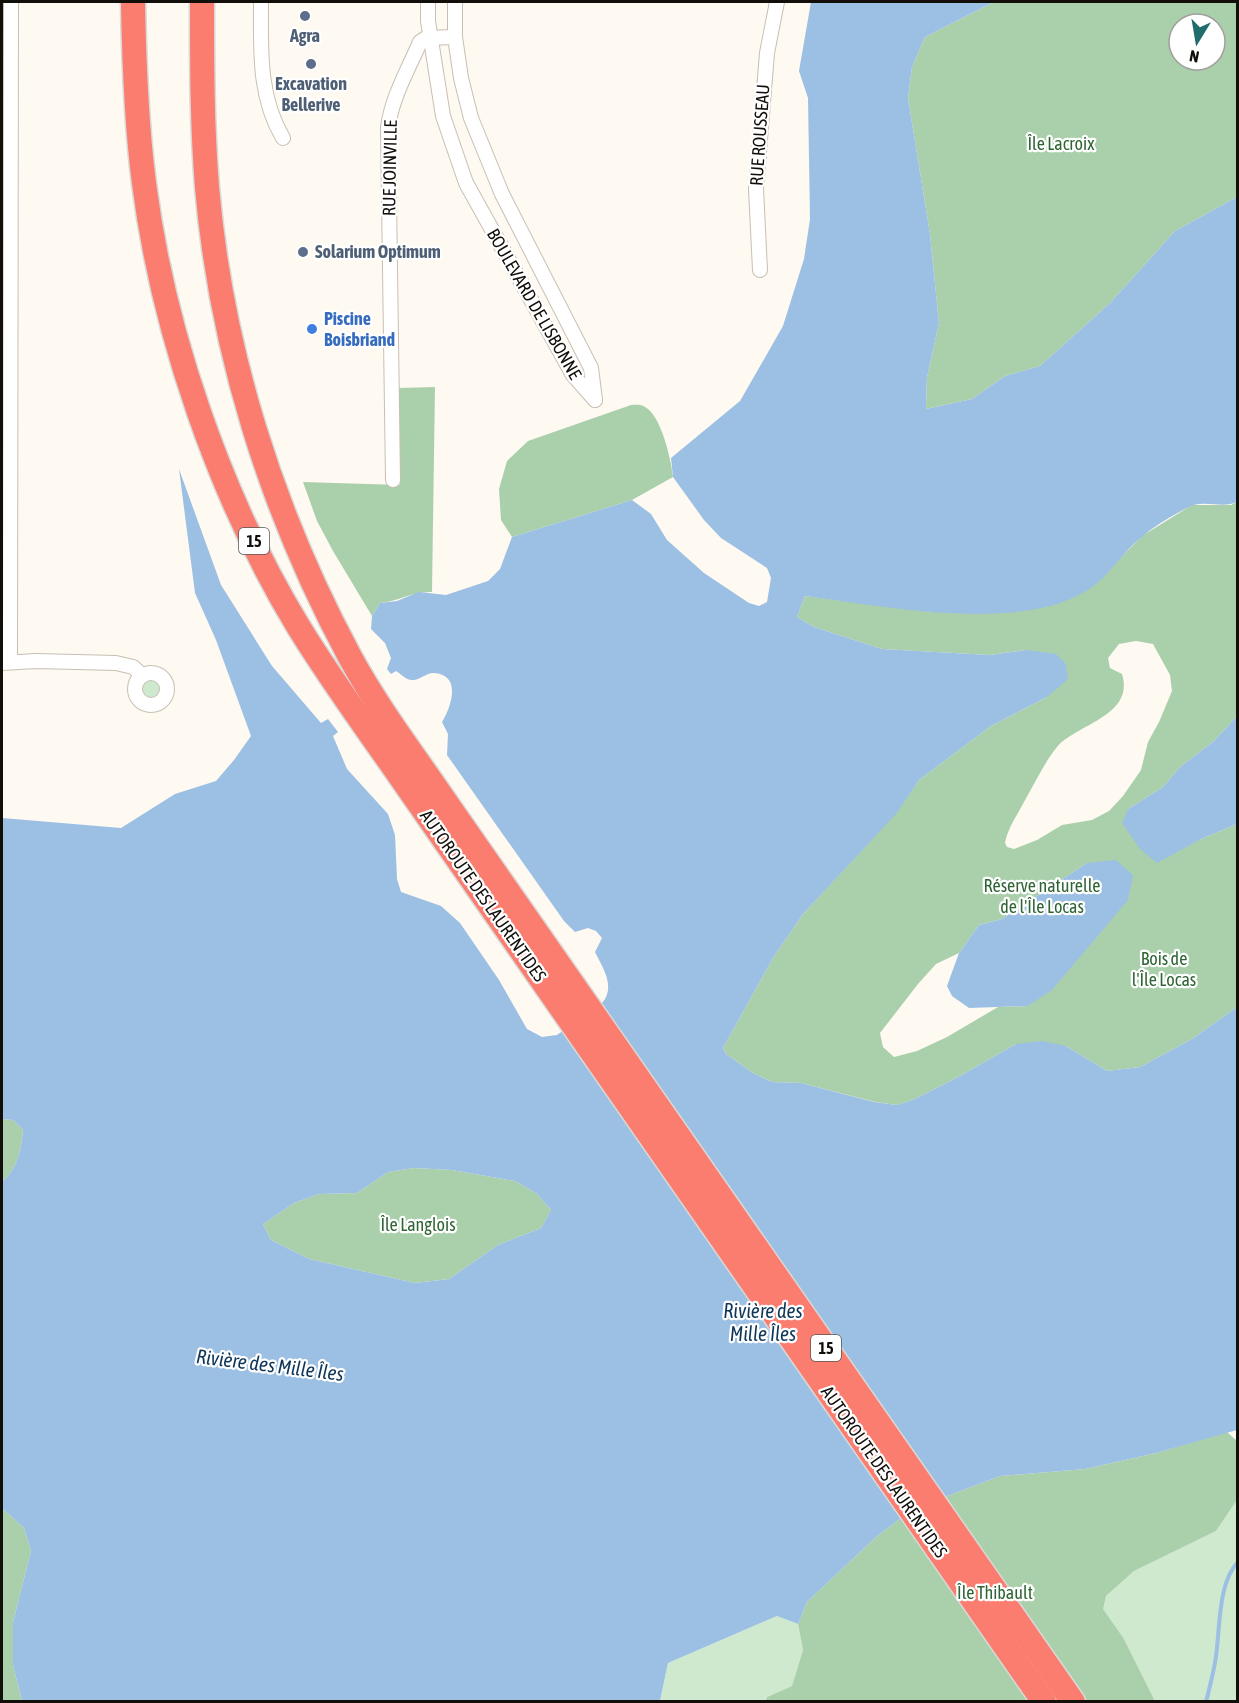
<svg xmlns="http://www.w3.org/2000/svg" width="1239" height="1703" font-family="'Asap Condensed',sans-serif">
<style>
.green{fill:#cee9ce}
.forest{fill:#aad0ab;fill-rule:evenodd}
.water{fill:#9cbfe4;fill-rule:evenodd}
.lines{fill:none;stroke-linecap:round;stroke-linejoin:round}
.stream{stroke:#9cbfe4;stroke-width:4}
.street-casing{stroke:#c8bfb4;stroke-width:16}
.highway-casing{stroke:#d9d9d8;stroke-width:27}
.street{stroke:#fff;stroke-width:14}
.highway{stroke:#fb7d70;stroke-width:24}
.service-dot{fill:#5c6f8a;stroke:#fff;stroke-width:2}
.shop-dot{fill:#3f7fe0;stroke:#fff;stroke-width:2}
.labels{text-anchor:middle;stroke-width:4.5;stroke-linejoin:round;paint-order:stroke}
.shield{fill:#fff;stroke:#595754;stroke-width:1.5}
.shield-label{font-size:16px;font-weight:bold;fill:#120f0b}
.service-label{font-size:18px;font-weight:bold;fill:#4e5e75;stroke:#fff}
.street-label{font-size:18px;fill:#120f0b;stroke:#fff}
.park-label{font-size:18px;fill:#2f6535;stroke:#fff}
.shop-label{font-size:18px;font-weight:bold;fill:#366cbe;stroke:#fff;text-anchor:start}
.water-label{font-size:20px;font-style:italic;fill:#0f3659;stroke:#fff}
</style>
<rect width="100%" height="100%" fill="#fef9f1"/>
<g class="green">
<circle cx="152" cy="688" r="10"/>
<path d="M 1237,1500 L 1237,1701 L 1155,1701 L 1124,1639 L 1102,1609 L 1106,1596 L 1134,1571 L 1216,1531 Z"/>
<path d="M 777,1616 L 798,1624 L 803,1650 L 792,1686 L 767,1697 L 765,1701 L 660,1702 L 668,1663 Z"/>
</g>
<g class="forest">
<path d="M 994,2 L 1237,2 L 1237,197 L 1175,231 L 1110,303 L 1040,366 L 1005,376 L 972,399 L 926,409 L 927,377 L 939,323 L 930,234 L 908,98 L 912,67 L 925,37 ZM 1179,24 L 1215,24 L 1215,60 L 1179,60 Z"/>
<path d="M 435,387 L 432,592 C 413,591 400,601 380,603 L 372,616 L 333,551 L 317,521 L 303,482 L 400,485 L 398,388 Z"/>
<path d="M 631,405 C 635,405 641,404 645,407 C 661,415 671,459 673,477 L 632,500 L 512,537 L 501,520 L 499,489 L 507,461 L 528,441 Z"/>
<path d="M 1237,502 L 1237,716 L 1214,741 L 1180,767 L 1163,787 L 1128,809 L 1199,840 L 1237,824 L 1237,1007 L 1192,1039 L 1140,1067 L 1107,1071 L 1066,1046 L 1016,1044 L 958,1077 L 915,1099 L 897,1105 L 875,1102 L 801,1083 L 772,1082 L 753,1073 L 726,1054 L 723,1048 L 773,958 L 803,914 L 895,814 L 919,780 L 991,726 L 1047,697 L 1026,650 L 990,655 L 882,649 L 814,627 L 797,617 L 805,596 L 933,612 L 1094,585 L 1142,536 L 1192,505 L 1231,505 ZM 1136,641 L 1153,644 L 1170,675 L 1172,691 L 1159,722 L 1148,742 L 1141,770 L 1123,796 L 1109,811 L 1092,820 L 1062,825 L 1037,840 L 1014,849 L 1007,847 L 1005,843 C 1008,827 1017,816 1024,802 C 1035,783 1044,763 1057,747 C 1076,724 1135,716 1122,674 L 1110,668 L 1108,658 L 1119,644 ZM 1087,863 L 1028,1006 L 998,1007 L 947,1037 L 917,1051 L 894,1057 L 883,1047 L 880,1033 L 918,984 L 936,964 L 959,953 L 979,925 L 1002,919 Z"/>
<path d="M 2,1119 L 13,1120 L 23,1130 C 21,1150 18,1168 2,1182 Z"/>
<path d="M 414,1168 L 452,1170 L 515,1181 L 536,1193 L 551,1210 L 541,1228 L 498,1245 L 449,1279 L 415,1283 L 309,1259 L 271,1240 L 263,1224 L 294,1203 L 319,1194 L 357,1193 L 388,1172 Z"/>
<path d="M 1227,1432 L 1237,1441 L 1237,1500 L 1216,1531 L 1134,1571 L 1106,1596 L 1103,1609 L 1124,1639 L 1155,1701 L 765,1702 L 767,1697 L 792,1686 L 803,1650 L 798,1624 L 807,1602 L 876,1537 L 913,1509 L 1000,1476 L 1085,1469 L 1156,1453 Z"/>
<path d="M 2,1508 L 24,1528 L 31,1551 L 13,1622 L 13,1665 L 22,1701 L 2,1701 Z"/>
</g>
<g class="water">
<path d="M 811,2 L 994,2 L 925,37 L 912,67 L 908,98 L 930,234 L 939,323 L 927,377 L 926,409 L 972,399 L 1005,376 L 1040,366 L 1110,303 L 1175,231 L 1237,197 L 1237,502 C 1223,509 1202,499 1189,507 C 1173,515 1156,525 1143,536 C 1125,550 1112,571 1095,585 C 1029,636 884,606 805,596 L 797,617 L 814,627 L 882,649 L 990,655 L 1026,650 L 1056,654 L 1066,664 L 1068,679 L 1047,697 L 991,726 L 919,780 L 896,814 L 803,914 L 773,958 L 723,1048 L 726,1054 L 753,1073 L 772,1082 L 801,1083 L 874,1102 L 897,1105 L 915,1099 L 958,1077 L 1016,1044 L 1042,1041 L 1066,1046 L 1107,1071 L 1140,1067 L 1192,1039 L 1237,1007 L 1237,1430 L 1156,1453 L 1085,1469 L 1000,1476 L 913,1509 L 876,1537 L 807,1602 L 798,1624 L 777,1616 L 668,1663 L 660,1701 L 22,1701 L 13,1665 L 13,1622 L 31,1551 L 24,1528 L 2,1508 L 2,1182 C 18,1168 21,1150 23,1130 L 13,1120 L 2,1119 L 2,818 L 121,828 L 175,794 L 216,781 L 234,760 L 251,736 L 216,640 L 195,593 L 179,469 L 221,585 L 272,666 L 321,723 L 328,719 L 338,732 L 333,736 L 347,769 L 388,814 L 395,835 L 397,879 L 401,892 L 441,906 L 460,923 L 499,980 L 527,1029 L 542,1037 L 557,1035 L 602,1003 C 616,987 603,968 595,952 L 602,938 L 596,931 L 588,928 L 575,932 L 564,921 L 447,755 L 448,734 L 442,722 C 451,707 462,676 435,673 C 427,672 420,680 413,680 C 407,681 401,674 396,671 L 391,674 L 387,669 L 391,658 L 385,643 L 371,629 L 372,616 L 380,603 L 397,601 L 419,592 L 446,595 L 488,581 L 500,569 L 512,537 L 632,500 L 651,514 L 667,540 L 704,573 L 749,603 L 759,606 L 767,602 L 771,578 L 767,568 L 721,538 L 704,520 L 673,477 L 671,458 L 740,401 L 783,326 L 804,259 L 810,219 L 808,98 L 799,71 ZM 414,1168 L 452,1170 L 515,1181 L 536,1193 L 551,1210 L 541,1228 L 498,1245 L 449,1279 L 415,1283 L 309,1259 L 271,1240 L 263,1224 L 294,1203 L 319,1194 L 357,1193 L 388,1172 Z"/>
<path d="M 1237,716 L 1237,824 L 1199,840 L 1157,863 L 1140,849 L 1122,823 L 1128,809 L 1163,787 L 1180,767 L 1214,741 Z"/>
<path d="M 1116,860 L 1133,875 L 1128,900 L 1052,990 L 1028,1006 L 969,1008 L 952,996 L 947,986 L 959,953 L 979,925 L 1002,919 L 1087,863 Z"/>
</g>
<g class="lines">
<path class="stream" d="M 1206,1702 C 1210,1686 1214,1671 1216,1656 C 1220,1629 1218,1582 1238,1562"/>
<g class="street-casing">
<g id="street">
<path d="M 261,2 C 261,49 258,96 283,138"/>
<path d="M 428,2 L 428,21 L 443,116 L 466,183 L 573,375 L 595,400"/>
<path d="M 455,2 L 455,37 L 461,78 L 471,118 L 502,194 L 591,368 L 595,400"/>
<path d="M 760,270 L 756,189 L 767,53 L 777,2"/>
<path d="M 393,480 L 388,127 C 392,97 408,70 420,42 L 426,38 L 455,37"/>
<path d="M 10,662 L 11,2"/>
<path d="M 2,663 L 36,661 L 116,663 L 133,667 L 142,675"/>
<circle cx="151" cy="689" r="16"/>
</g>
</g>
<g class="highway-casing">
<g id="highway">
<path d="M 133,2 C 134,62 136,122 144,183 C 163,332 220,497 298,626 C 328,675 362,722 395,769 L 1044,1702"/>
<path d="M 202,2 C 202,64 202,125 207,187 C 221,351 272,512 350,657 C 377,707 413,754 445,801 L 1073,1702"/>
</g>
</g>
<use href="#street" class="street"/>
<use href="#highway" class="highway"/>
</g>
<g class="service-dot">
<circle cx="305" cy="16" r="6"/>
<circle cx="311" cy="64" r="6"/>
<circle cx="303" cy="252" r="6"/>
</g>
<circle class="shop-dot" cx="312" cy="329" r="6"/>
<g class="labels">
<g class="shield">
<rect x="239" y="528" width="30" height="26" rx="4.5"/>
<rect x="811" y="1335" width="30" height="26" rx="4.5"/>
</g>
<g class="shield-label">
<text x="254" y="547">15</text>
<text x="826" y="1354">15</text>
</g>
<g class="service-label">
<text x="305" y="42">Agra</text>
<text x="311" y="90">Excavation<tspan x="311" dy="21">Bellerive</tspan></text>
<text x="315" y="258" text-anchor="start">Solarium Optimum</text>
</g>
<g class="street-label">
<text transform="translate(760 135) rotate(-86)" y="6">RUE ROUSSEAU</text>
<text transform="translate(390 168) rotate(-89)" y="6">RUE JOINVILLE</text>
<text transform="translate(534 304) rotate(60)" y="6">BOULEVARD DE LISBONNE</text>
<text transform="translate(483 896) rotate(55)" y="6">AUTOROUTE DES LAURENTIDES</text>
<text transform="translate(884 1472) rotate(55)" y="6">AUTOROUTE DES LAURENTIDES</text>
</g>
<g class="park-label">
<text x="1061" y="150">Île Lacroix</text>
<text x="1042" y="892">Réserve naturelle<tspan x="1042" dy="21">de l'Île Locas</tspan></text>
<text x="1164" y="965">Bois de<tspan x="1164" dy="21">l'Île Locas</tspan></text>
<text x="418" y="1231">Île Langlois</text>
<text x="995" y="1599">Île Thibault</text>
</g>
<g class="shop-label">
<text x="324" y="325">Piscine<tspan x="324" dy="21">Boisbriand</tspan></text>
</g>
<g class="water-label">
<text x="763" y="1318">Rivière des<tspan x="763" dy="23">Mille Îles</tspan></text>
<text transform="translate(270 1365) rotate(7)" y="7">Rivière des Mille Îles</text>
</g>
</g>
<rect width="1239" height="1703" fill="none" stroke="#120f0b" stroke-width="6"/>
<g transform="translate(1197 42) rotate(191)"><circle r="28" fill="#ffffff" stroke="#a09f9d" stroke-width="1.5"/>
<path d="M0-4.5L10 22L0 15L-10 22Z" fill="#216d6d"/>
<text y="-9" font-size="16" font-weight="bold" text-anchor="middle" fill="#120f0b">N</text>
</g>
</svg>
